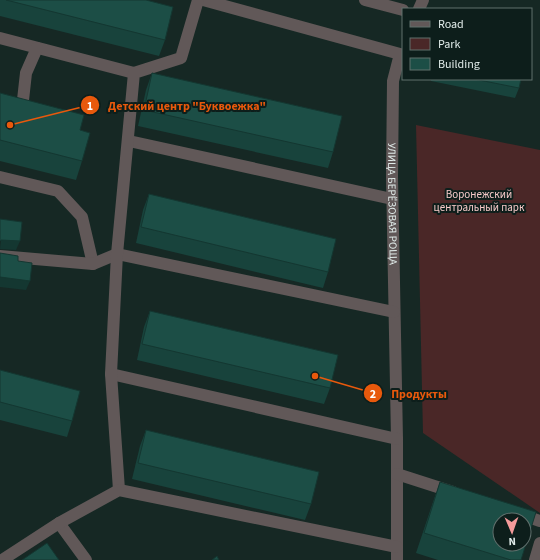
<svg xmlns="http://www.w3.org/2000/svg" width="540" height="560" font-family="'Source Sans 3',sans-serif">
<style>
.green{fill:#4a2727}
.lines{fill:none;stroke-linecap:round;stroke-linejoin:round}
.minor{stroke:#615858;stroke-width:12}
.wall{fill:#18433c}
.shaded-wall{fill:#143731}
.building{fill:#1c4e46;stroke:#143731;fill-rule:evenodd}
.labels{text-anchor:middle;stroke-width:4;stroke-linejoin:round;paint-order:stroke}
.park-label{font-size:11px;fill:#f6c9c8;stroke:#0d1e1b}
.street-label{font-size:11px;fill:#e0ebe9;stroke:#0d1e1b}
.leader{fill:none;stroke:#e8590c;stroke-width:1.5}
.callout-dot{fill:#e8590c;stroke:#0d1e1b;stroke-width:1.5}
.mark-label{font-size:12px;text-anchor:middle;font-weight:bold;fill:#fff}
.callout-label{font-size:12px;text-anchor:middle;font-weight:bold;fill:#e8590c;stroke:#0d1e1b;stroke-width:4;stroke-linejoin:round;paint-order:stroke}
</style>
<rect width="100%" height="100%" fill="#162824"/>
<path class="green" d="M 416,125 L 540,150 L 540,513 L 423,433 Z"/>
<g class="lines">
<g class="minor">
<path id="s1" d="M 203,0 L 400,54 L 393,81 L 392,177 L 397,439 L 397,560"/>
<path d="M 365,0 L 403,10"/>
<path d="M 419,9 L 423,0"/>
<path d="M 0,38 L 134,73"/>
<path d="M 23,100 L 26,73 L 37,48"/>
<path d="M 129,141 L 392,199"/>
<path d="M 0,177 L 58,191 L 82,217 L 93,264"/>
<path d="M 0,256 L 93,264 L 117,254 L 394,312"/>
<path d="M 111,374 L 397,439"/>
<path d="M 397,474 L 453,492"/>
<path d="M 119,490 L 111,374 L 117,254 L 134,73 L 181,58 L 198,0"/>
<path d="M 520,514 L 540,521"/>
<path d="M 59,523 L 86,560"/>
<path d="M 2,560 L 59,523 L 119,490 L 397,547"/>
<path d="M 535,560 L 540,543"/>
</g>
</g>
<g class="wall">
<path d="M 0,0 L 146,0 L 165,40 L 159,56 L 0,16 Z"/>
<path d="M 152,73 L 333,152 L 328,168 L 138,126 L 146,90 Z"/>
<path d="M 431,79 L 521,79 L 519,88 L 515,98 L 431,81 Z"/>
<path d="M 0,93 L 80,130 L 82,161 L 76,180 L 0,161 Z"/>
<path d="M 149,194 L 328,272 L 323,288 L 136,243 L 143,210 Z"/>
<path d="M 150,311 L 330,388 L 324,404 L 137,360 L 144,327 Z"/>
<path d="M 0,370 L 72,421 L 67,437 L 0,420 Z"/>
<path d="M 146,430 L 311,504 L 305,520 L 132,479 L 140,446 Z"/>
<path d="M 440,482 L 521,560 L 438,560 L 416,553 L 433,502 Z"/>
</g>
<g class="shaded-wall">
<path d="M 1,240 L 20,241 L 16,250 L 0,249 Z"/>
<path d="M 0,277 L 30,281 L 26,290 L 0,287 Z"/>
</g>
<g class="building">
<path d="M 6,0 L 146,0 L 173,7 L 165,40 Z"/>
<path d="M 152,73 L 342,116 L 333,152 L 144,110 Z"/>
<path d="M 474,79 L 521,79 L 519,88 Z"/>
<path d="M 0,93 L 84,115 L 80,130 L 90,133 L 82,161 L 0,140 Z"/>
<path d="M 149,194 L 336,239 L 328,272 L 141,227 Z"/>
<path d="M 0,219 L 22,222 L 20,241 L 1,240 L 0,241 Z"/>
<path d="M 0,253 L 18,256 L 18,261 L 32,263 L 30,281 L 0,277 Z"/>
<path d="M 150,311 L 338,355 L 330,388 L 142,344 Z"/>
<path d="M 0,370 L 80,391 L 72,421 L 0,402 Z"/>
<path d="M 146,430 L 319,472 L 311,504 L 138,463 Z"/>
<path d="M 440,482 L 536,512 L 521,560 L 511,560 L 424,533 ZM 500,520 L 524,520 L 524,544 L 500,544 Z"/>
<path d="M 47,543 L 59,560 L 22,560 Z"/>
<path d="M 217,556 L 219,560 L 212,560 Z"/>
</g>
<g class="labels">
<g class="park-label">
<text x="479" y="198">Воронежский<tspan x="479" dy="13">центральный парк</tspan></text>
</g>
<g class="street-label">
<text dy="4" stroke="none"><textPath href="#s1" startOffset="355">УЛИЦА БЕРЁЗОВАЯ РОЩА</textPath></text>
</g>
</g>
<path class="leader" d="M10 125L90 105M315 376L373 393"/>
<g class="callout-dot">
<circle cx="10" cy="125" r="4"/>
<circle cx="315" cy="376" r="4"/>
<circle cx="90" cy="105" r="10"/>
<circle cx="373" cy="393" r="10"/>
</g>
<g class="mark-label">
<text x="90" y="110">1</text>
<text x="373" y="398">2</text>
</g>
<g class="callout-label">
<text x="187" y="110">Детский центр "Буквоежка"</text>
<text x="419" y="398">Продукты</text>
</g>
<rect x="402" y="8" width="130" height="72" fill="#0d1e1b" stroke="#61706d"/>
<rect x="410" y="21" width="20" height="6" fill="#615858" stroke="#61706d"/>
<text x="438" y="28" font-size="12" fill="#e0ebe9">Road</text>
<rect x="410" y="38" width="20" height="12" fill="#4a2727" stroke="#61706d"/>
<text x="438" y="48" font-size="12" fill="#e0ebe9">Park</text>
<rect x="410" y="58" width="20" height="12" fill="#1c4e46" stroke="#61706d"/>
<text x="438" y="68" font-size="12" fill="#e0ebe9">Building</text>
<g transform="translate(512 532) rotate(178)"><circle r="19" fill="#0d1e1b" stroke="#61706d"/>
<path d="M0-3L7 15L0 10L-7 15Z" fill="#f59b9b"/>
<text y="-6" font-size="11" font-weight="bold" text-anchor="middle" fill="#e0ebe9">N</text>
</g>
</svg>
